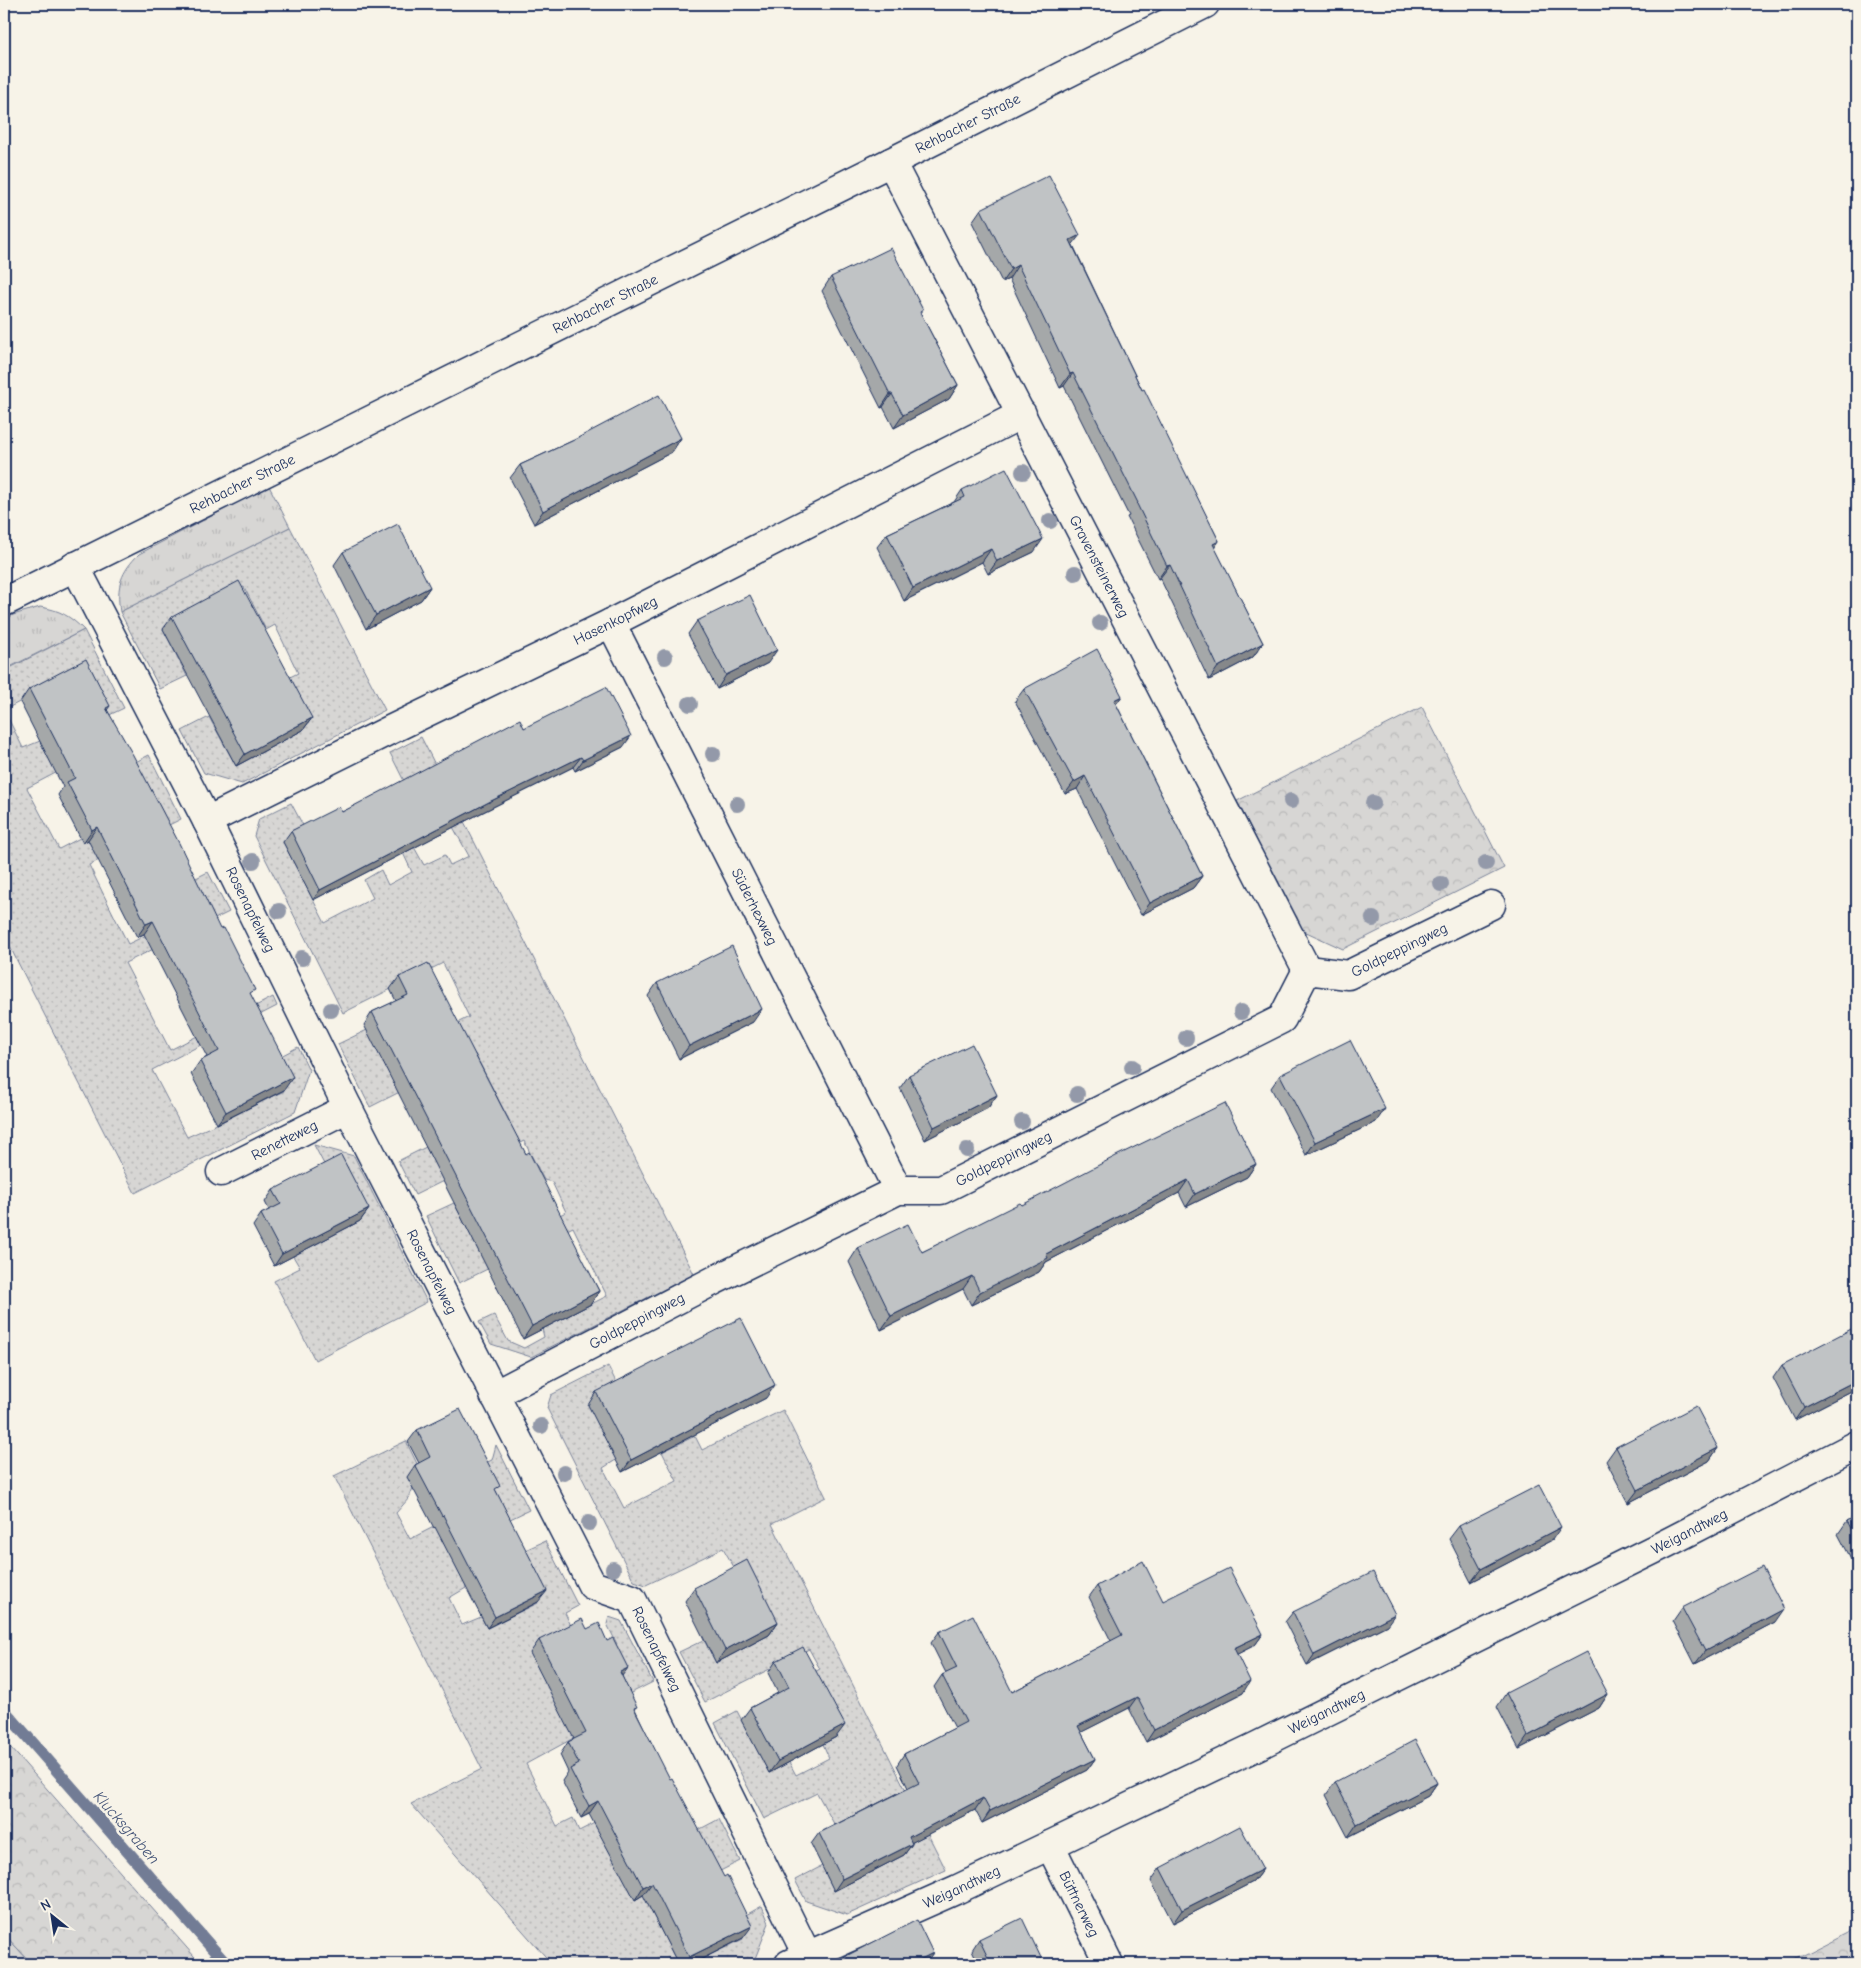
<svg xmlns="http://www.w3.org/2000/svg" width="1861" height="1968" font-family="'Comic Neue',sans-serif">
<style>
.grass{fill:url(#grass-tufts);stroke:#798299}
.forest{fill:url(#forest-crowns);stroke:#798299}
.garden{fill:url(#garden-dots);stroke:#798299}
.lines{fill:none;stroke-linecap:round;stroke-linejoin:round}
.stream{stroke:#727c95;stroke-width:12}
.street-casing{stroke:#1b2f5e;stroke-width:31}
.secondary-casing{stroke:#1b2f5e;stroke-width:31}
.street{stroke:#f7f3e8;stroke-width:28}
.secondary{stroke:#f7f3e8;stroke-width:28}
.tree{fill:#9399a9}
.wall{fill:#a5a8a9;stroke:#1b2f5e}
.shaded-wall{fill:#86888a;stroke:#1b2f5e}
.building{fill:#c0c3c5;stroke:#1b2f5e}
.labels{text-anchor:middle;stroke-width:5;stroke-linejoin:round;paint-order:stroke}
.street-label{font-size:15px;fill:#1b2f5e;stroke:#f7f3e8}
.water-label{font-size:16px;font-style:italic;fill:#465679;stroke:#f7f3e8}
</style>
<defs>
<pattern id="grass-tufts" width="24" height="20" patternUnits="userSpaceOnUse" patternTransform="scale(1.25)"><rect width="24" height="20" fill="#d7d6d4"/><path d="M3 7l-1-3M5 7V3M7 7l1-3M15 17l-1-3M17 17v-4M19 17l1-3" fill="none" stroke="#b8b8b8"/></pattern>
<pattern id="forest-crowns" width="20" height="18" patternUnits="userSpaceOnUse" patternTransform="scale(1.25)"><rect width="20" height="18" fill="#d7d6d4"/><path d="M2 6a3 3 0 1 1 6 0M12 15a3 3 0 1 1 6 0" fill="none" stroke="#b8b8b8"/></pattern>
<pattern id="garden-dots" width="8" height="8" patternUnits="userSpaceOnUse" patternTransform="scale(1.25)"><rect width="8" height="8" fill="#d7d6d4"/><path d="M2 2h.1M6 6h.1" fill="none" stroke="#b8b8b8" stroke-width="1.8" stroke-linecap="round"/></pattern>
</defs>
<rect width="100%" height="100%" fill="#f7f3e8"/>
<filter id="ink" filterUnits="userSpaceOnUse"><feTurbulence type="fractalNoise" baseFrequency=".02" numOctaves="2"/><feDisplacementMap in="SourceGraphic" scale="10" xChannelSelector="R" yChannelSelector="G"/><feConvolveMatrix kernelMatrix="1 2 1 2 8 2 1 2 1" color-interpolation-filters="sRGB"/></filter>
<g filter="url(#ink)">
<g class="grass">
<path d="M 269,486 L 290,527 L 120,612 C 116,586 121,572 139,554 Z"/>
<path d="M 40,607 C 60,610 70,616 84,630 L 4,670 L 4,620 L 13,615 Z"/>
<path d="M 4,1934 L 32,1964 L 4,1964 Z"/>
</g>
<g class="forest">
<path d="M 1422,707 L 1504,868 L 1343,949 L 1302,930 L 1237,801 Z"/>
<path d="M 4,1740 L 201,1964 L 32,1964 L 4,1934 Z"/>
<path d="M 1857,1928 L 1857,1964 L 1786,1964 Z"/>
</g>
<g class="garden">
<path d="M 290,527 L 385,710 L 242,784 L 204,773 L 182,731 L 209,717 L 236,766 L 278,683 L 298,673 L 275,625 L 266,630 L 244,587 L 163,629 L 187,676 L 160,689 L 120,612 Z"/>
<path d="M 84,630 L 124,708 L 101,719 L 77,672 L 4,710 L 23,748 L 40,741 L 69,766 L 27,788 L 59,849 L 80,838 L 124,768 L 149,755 L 181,819 L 89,865 L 128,944 L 205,907 L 192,880 L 208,872 L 229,912 L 125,963 L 170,1050 L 273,997 L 277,1006 L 152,1070 L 187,1137 L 217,1124 L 284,1091 L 277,1058 L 298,1047 L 309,1070 L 295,1112 L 135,1193 L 4,935 L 4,671 Z"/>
<path d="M 421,737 L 694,1274 L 531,1357 L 491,1344 L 479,1322 L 494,1315 L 508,1341 L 524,1348 L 544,1337 L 542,1329 L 607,1296 L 573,1227 L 459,1283 L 426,1216 L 454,1203 L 480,1253 L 566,1212 L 552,1182 L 544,1180 L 524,1141 L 415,1195 L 398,1161 L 426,1147 L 435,1164 L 510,1122 L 475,1054 L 370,1107 L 338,1044 L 367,1030 L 447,1028 L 469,1017 L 443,963 L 343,1013 L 254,836 L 259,819 L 291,803 L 306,831 L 283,842 L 325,923 L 373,898 L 364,880 L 381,870 L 388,885 L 412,872 L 403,853 L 414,847 L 424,865 L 445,855 L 450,865 L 469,856 L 453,827 L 406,785 L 390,753 Z"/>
<path d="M 314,1145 L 354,1156 L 427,1302 L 315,1360 L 274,1281 L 300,1268 L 293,1256 L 327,1170 Z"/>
<path d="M 608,1366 L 619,1388 L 616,1460 L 603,1468 L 624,1508 L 677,1481 L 662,1452 L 695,1436 L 702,1450 L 783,1410 L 826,1497 L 772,1524 L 946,1870 L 847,1915 L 806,1901 L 795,1880 L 822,1866 L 834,1890 L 838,1831 L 817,1793 L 764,1819 L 715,1723 L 737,1711 L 769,1773 L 789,1762 L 796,1775 L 829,1758 L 823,1744 L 836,1737 L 805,1677 L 820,1669 L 809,1649 L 705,1702 L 679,1652 L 704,1640 L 716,1663 L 738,1574 L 723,1548 L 646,1585 L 634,1581 L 547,1408 L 551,1395 Z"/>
<path d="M 406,1441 L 420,1470 L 409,1498 L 396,1513 L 410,1539 L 491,1498 L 476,1467 L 492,1460 L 496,1445 L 529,1510 L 460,1543 L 466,1588 L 449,1598 L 462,1625 L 481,1617 L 487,1628 L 538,1603 L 514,1555 L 545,1541 L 578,1606 L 565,1613 L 574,1632 L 604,1651 L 617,1644 L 607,1624 L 609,1617 L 621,1621 L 653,1682 L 575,1721 L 581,1734 L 526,1764 L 557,1826 L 573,1818 L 579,1831 L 622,1809 L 687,1836 L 719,1819 L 740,1861 L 649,1907 L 678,1964 L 552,1964 L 411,1804 L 482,1769 L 334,1476 Z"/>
<path d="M 762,1906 L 769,1923 L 754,1961 L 747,1964 L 692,1964 L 743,1939 L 735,1921 Z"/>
</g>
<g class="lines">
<path class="stream" d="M 4,1710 L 226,1964"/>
<g class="street-casing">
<g id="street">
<path id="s1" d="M 891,162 L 1307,970"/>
<path id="s2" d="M 75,566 L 207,821 L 348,1108 L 592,1585 L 632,1599 L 807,1955"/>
<path id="s3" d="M 611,623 L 898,1190"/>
<path id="s4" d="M 207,821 L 392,729 L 611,623 L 1022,414"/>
<path id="s5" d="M 221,1172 L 348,1108"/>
<path id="s6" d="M 494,1395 L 715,1280 L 898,1190 L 941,1190 L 1282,1019 L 1307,970 L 1348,975 L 1491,905"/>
<path id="s7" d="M 1050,1845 L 1109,1964"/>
<path id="s8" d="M 789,1964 L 958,1889 L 1255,1747 L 1667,1543 L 1857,1445"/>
</g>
</g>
<g class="secondary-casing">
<g id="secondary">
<path id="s9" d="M 4,602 L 891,162 L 1205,4"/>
</g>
</g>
<use href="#street" class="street"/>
<use href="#secondary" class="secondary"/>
</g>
<g class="tree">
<circle cx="1023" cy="472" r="8"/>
<circle cx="1050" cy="521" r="8"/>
<circle cx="1075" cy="573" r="8"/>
<circle cx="1100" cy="623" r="8"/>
<circle cx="665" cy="657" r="8"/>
<circle cx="690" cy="704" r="8"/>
<circle cx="713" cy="754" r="8"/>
<circle cx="1291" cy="801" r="8"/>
<circle cx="1373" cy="803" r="8"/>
<circle cx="737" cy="804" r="8"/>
<circle cx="253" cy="861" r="8"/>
<circle cx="1486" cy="863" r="8"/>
<circle cx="1441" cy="884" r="8"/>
<circle cx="279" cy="911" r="8"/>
<circle cx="1373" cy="919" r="8"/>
<circle cx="302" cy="958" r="8"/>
<circle cx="331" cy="1010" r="8"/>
<circle cx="1241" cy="1012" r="8"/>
<circle cx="1186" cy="1038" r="8"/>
<circle cx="1132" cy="1067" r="8"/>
<circle cx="1077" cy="1094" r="8"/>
<circle cx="1022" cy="1122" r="8"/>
<circle cx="967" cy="1150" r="8"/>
<circle cx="541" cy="1426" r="8"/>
<circle cx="564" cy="1473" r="8"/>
<circle cx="589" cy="1523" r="8"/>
<circle cx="613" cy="1569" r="8"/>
</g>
<g class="wall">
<path d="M 981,209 L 1073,245 L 1142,390 L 1219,541 L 1214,547 L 1263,643 L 1253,657 L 1209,680 L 1160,578 L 1158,579 L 1127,517 L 1129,516 L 1064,386 L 1060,388 L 1009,279 L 1002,282 L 972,222 Z"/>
<path d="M 831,277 L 921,314 L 958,385 L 949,399 L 894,428 L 883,407 L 881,408 L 822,291 Z"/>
<path d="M 681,438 L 672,452 L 534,524 L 510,478 L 520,465 L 572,441 Z"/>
<path d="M 962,490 L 1034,552 L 988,574 L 982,562 L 904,601 L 877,547 L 887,534 L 954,502 Z"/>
<path d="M 343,552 L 430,587 L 421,600 L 366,629 L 334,565 Z"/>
<path d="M 172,617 L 312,718 L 303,730 L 236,766 L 163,629 Z"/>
<path d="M 697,621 L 768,663 L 717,689 L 688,634 Z"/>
<path d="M 29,689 L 110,706 L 107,710 L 251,996 L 284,1090 L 217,1124 L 191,1074 L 200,1061 L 207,1057 L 144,934 L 137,937 L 88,840 L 83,843 L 58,795 L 63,787 L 20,702 Z"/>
<path d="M 1024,689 L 1122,696 L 1116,704 L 1202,876 L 1193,888 L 1141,915 L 1077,789 L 1065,794 L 1015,701 Z"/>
<path d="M 524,728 L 623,747 L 575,771 L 573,767 L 481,813 L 313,900 L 283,842 L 291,831 L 342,812 Z"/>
<path d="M 399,977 L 526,1154 L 599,1291 L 591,1304 L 523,1339 L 364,1025 L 372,1012 L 396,1001 L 390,989 Z"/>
<path d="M 657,983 L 753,1022 L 679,1059 L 648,996 Z"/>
<path d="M 909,1075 L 997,1095 L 988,1108 L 925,1140 L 900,1088 Z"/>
<path d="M 1280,1075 L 1376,1122 L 1306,1155 L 1271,1088 Z"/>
<path d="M 1256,1164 L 1247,1177 L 1186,1207 L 1179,1193 L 1046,1262 L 1039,1272 L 971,1305 L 963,1289 L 881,1330 L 849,1262 L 858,1248 L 922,1252 L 1022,1205 Z"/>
<path d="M 273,1190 L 369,1209 L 360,1221 L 274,1266 L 253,1226 L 261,1214 L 269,1210 L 265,1202 Z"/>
<path d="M 1782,1365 L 1857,1388 L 1795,1420 L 1773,1378 Z"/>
<path d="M 596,1392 L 766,1398 L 622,1472 L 588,1405 Z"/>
<path d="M 417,1430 L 496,1491 L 538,1602 L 487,1628 L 435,1527 L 434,1528 L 407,1477 L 415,1465 L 419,1463 L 408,1442 Z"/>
<path d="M 1616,1447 L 1718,1448 L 1709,1461 L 1628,1503 L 1606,1461 Z"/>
<path d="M 1857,1516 L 1857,1570 L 1838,1534 L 1847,1521 Z"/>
<path d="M 1459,1526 L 1552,1540 L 1471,1582 L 1449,1539 Z"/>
<path d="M 1097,1586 L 1163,1601 L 1263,1634 L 1255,1645 L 1237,1654 L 1243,1693 L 1146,1742 L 1129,1708 L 1081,1732 L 1095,1759 L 1087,1770 L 982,1823 L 975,1810 L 912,1842 L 912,1844 L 904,1855 L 834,1891 L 811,1844 L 819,1833 L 908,1788 L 897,1765 L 904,1754 L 955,1728 L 934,1687 L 942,1675 L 946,1673 L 931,1643 L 939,1632 L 1012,1692 L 1111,1641 L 1089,1597 Z"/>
<path d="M 694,1588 L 778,1622 L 769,1635 L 716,1663 L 685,1601 Z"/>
<path d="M 1682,1608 L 1775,1622 L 1695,1664 L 1673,1621 Z"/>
<path d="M 1293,1612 L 1387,1625 L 1307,1665 L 1285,1622 Z"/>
<path d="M 539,1640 L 622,1676 L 635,1709 L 743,1938 L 692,1964 L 678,1964 L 643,1895 L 635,1900 L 589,1814 L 581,1818 L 562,1781 L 568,1772 L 560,1755 L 568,1742 L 574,1739 L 530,1653 Z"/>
<path d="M 776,1661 L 836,1737 L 769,1773 L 741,1720 L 750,1708 L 778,1693 L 768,1673 Z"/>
<path d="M 1506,1693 L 1608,1694 L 1599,1708 L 1519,1749 L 1497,1707 Z"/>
<path d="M 1335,1782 L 1437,1783 L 1428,1796 L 1348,1837 L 1326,1795 Z"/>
<path d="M 1160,1868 L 1263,1869 L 1253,1882 L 1173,1923 L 1151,1881 Z"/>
<path d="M 979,1939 L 1044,1964 L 979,1964 L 972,1950 Z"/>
<path d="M 844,1957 L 925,1964 L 839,1964 Z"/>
</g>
<g class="shaded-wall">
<path d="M 1080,235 L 1070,248 L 1070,240 Z"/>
<path d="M 1018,265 L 1009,279 L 1002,282 L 1011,269 Z"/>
<path d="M 1073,373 L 1064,386 L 1060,388 L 1070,374 Z"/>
<path d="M 958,385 L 949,399 L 894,428 L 903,415 Z"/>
<path d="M 890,394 L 892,394 L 883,407 L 881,408 Z"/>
<path d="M 681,438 L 672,452 L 534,524 L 543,511 Z"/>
<path d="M 1043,539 L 1034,552 L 988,574 L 997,561 Z"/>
<path d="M 1219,541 L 1210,554 L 1213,544 Z"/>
<path d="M 991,549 L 982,562 L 904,601 L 913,588 Z"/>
<path d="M 1170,565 L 1160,578 L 1158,579 L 1167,566 Z"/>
<path d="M 430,587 L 421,600 L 366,629 L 376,615 Z"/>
<path d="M 1263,643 L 1253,657 L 1209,680 L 1218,667 Z"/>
<path d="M 777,650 L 768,663 L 717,689 L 726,675 Z"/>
<path d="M 1122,696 L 1113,708 L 1114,700 Z"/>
<path d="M 312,718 L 303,730 L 236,766 L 245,754 Z"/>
<path d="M 631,736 L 623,747 L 575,771 L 583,760 Z"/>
<path d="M 581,757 L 573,767 L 481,813 L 313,900 L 320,890 L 489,802 Z"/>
<path d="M 1085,776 L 1077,789 L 1065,794 L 1074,782 Z"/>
<path d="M 97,827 L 88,840 L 83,843 L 92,830 Z"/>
<path d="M 1202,876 L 1193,888 L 1141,915 L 1150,903 Z"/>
<path d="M 153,921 L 144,934 L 137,937 L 146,924 Z"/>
<path d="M 762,1009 L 753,1022 L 679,1059 L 689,1046 Z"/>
<path d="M 293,1077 L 284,1090 L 217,1124 L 226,1112 Z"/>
<path d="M 997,1095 L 988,1108 L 925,1140 L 934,1127 Z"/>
<path d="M 1385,1109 L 1376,1122 L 1306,1155 L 1315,1142 Z"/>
<path d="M 1256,1164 L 1247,1177 L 1186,1207 L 1195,1194 Z"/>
<path d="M 1188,1180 L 1179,1193 L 1046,1262 L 1039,1272 L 971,1305 L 980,1292 L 1046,1254 Z"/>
<path d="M 369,1209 L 360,1221 L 274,1266 L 282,1254 Z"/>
<path d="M 972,1276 L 963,1289 L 881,1330 L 891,1316 Z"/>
<path d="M 599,1291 L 591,1304 L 523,1339 L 532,1326 Z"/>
<path d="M 1857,1380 L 1857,1388 L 1795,1420 L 1804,1407 Z"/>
<path d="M 775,1385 L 766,1398 L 622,1472 L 631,1460 Z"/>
<path d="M 1718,1448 L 1709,1461 L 1628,1503 L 1638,1490 Z"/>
<path d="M 1561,1527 L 1552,1540 L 1471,1582 L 1481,1569 Z"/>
<path d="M 547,1591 L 538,1602 L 487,1628 L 495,1617 Z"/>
<path d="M 1784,1609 L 1775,1622 L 1695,1664 L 1705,1651 Z"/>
<path d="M 1395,1614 L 1387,1625 L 1307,1665 L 1314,1655 Z"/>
<path d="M 778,1622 L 769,1635 L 716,1663 L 725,1650 Z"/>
<path d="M 1263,1634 L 1255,1645 L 1226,1660 L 1234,1648 Z"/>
<path d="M 628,1668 L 619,1680 L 620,1672 Z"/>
<path d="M 1250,1681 L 1243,1693 L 1146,1742 L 1154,1730 Z"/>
<path d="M 1608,1694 L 1599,1708 L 1519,1749 L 1528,1736 Z"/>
<path d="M 1137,1697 L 1129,1708 L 1070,1738 L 1078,1726 Z"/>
<path d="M 845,1725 L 836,1737 L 769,1773 L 778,1761 Z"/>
<path d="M 1095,1759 L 1087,1770 L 982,1823 L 990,1811 Z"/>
<path d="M 1437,1783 L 1428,1796 L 1348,1837 L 1357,1824 Z"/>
<path d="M 983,1798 L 975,1810 L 901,1848 L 909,1837 Z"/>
<path d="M 598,1801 L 589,1814 L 581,1818 L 589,1806 Z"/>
<path d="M 912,1844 L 904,1855 L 834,1891 L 842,1879 Z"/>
<path d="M 1263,1869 L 1253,1882 L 1173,1923 L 1182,1910 Z"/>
<path d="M 652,1883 L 643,1895 L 635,1900 L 643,1887 Z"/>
<path d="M 752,1926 L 743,1938 L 692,1964 L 685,1964 L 689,1957 Z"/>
<path d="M 933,1953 L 925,1964 L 911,1964 Z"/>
</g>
<g class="building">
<path d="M 1049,175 L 1080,235 L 1070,240 L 1142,390 L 1144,389 L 1219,541 L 1213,544 L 1263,643 L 1218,667 L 1170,565 L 1167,566 L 1137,504 L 1138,503 L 1073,373 L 1070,374 L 1018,265 L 1011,269 L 981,209 Z"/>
<path d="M 891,248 L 923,310 L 920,312 L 958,385 L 903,415 L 892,394 L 890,394 L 831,277 Z"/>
<path d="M 659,395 L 681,438 L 543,511 L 520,465 L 572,441 Z"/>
<path d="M 1006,468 L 1043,539 L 997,561 L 991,549 L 913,588 L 887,534 L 965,497 L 962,490 Z"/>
<path d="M 398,524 L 430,587 L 376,615 L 343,552 Z"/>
<path d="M 239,581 L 312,718 L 245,754 L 172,617 Z"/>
<path d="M 750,595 L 777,650 L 726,675 L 697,621 Z"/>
<path d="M 1097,649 L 1122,696 L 1114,700 L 1202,876 L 1150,903 L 1085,776 L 1074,782 L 1024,689 Z"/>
<path d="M 86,659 L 110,706 L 106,708 L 133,755 L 179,843 L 220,929 L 224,928 L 255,990 L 250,993 L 293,1077 L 226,1112 L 200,1061 L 219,1051 L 153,921 L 146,924 L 97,827 L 92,830 L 67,782 L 75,778 L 29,689 Z"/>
<path d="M 606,687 L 631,736 L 583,760 L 581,757 L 489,802 L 320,890 L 291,831 L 339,807 L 342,812 L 520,719 L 524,728 Z"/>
<path d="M 732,946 L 762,1009 L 689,1046 L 657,983 Z"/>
<path d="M 428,963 L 526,1154 L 529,1152 L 599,1291 L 532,1326 L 372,1012 L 408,995 L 399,977 Z"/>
<path d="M 1350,1040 L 1385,1109 L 1315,1142 L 1280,1075 Z"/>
<path d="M 972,1044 L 997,1095 L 934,1127 L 909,1075 Z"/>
<path d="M 1225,1103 L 1256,1164 L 1195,1194 L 1188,1180 L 1046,1254 L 1048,1258 L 980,1292 L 972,1276 L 891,1316 L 858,1248 L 908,1224 L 922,1252 L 1020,1203 L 1022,1205 L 1118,1155 Z"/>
<path d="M 341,1155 L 369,1209 L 282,1254 L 261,1214 L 281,1204 L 273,1190 Z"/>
<path d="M 741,1318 L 775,1385 L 631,1460 L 596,1392 Z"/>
<path d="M 1857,1326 L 1857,1380 L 1804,1407 L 1782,1365 Z"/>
<path d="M 1696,1406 L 1718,1448 L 1638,1490 L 1616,1447 Z"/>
<path d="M 460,1409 L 500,1486 L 495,1489 L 547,1591 L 495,1617 L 443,1515 L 442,1516 L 415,1465 L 430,1457 L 417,1430 Z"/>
<path d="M 1539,1485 L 1561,1527 L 1481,1569 L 1459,1526 Z"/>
<path d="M 1857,1516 L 1857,1539 L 1847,1521 Z"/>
<path d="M 747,1560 L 778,1622 L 725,1650 L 694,1588 Z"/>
<path d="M 1143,1561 L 1163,1601 L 1229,1568 L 1263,1634 L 1234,1648 L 1250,1681 L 1154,1730 L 1137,1697 L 1078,1726 L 1095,1759 L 990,1811 L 983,1798 L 909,1837 L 912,1844 L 842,1879 L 819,1833 L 919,1783 L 904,1754 L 966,1722 L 942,1675 L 957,1668 L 939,1632 L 973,1615 L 1012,1692 L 1122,1635 L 1097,1586 Z"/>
<path d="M 1762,1567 L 1784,1609 L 1705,1651 L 1682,1608 Z"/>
<path d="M 1373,1572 L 1395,1614 L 1314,1655 L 1293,1612 Z"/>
<path d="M 582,1619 L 587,1629 L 599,1623 L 607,1641 L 613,1638 L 628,1668 L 620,1672 L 637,1707 L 634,1708 L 670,1779 L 672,1778 L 724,1877 L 727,1875 L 752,1926 L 689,1957 L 652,1883 L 643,1887 L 598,1801 L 589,1806 L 570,1769 L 579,1764 L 568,1742 L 586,1733 L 539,1640 Z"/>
<path d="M 803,1647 L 845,1725 L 778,1761 L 750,1708 L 789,1687 L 776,1661 Z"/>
<path d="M 1586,1652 L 1608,1694 L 1528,1736 L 1506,1693 Z"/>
<path d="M 1415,1740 L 1437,1783 L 1357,1824 L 1335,1782 Z"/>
<path d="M 1240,1826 L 1263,1869 L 1182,1910 L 1160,1868 Z"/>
<path d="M 1022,1918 L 1044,1964 L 991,1964 L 979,1939 Z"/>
<path d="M 917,1920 L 933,1953 L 911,1964 L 848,1964 L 844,1957 Z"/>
</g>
</g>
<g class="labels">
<g class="street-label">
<text dy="5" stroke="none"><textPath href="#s9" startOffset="1076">Rehbacher Straße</textPath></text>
<text dy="5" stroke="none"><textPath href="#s9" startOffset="671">Rehbacher Straße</textPath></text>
<text dy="5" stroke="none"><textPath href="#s9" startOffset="266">Rehbacher Straße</textPath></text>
<text dy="5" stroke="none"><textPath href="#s1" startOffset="455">Gravensteinerweg</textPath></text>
<text dy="5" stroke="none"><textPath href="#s4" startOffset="455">Hasenkopfweg</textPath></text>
<text dy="5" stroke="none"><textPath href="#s3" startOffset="318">Süderhexweg</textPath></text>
<text dy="5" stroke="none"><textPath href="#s2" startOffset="386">Rosenapfelweg</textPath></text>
<text dy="5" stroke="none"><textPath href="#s6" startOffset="1031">Goldpeppingweg</textPath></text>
<text dy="5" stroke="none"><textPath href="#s5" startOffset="71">Renetteweg</textPath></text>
<text dy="5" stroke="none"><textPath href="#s6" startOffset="566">Goldpeppingweg</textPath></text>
<text dy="5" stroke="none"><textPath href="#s2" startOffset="791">Rosenapfelweg</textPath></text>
<text dy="5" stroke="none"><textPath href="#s6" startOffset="161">Goldpeppingweg</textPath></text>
<text dy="5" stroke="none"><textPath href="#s8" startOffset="999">Weigandtweg</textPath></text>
<text dy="5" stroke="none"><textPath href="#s2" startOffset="1241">Rosenapfelweg</textPath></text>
<text dy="5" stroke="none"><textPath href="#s8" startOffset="594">Weigandtweg</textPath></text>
<text dy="5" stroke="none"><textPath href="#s8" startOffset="189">Weigandtweg</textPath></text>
<text dy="5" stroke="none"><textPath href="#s7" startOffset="66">Büttnerweg</textPath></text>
</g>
<g class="water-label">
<text transform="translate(127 1827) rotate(49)" y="6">Klucksgraben</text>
</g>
</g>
<rect width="1861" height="1968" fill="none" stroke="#f7f3e8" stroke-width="20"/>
<rect x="10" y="10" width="1841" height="1948" fill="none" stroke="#1b2f5e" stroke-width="2" filter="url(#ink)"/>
<g transform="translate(52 1916) rotate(330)" stroke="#f7f3e8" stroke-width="4" paint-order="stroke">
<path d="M0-4L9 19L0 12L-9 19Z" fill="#1b2f5e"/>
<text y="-8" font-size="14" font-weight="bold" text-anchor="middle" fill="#1b2f5e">N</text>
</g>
</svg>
